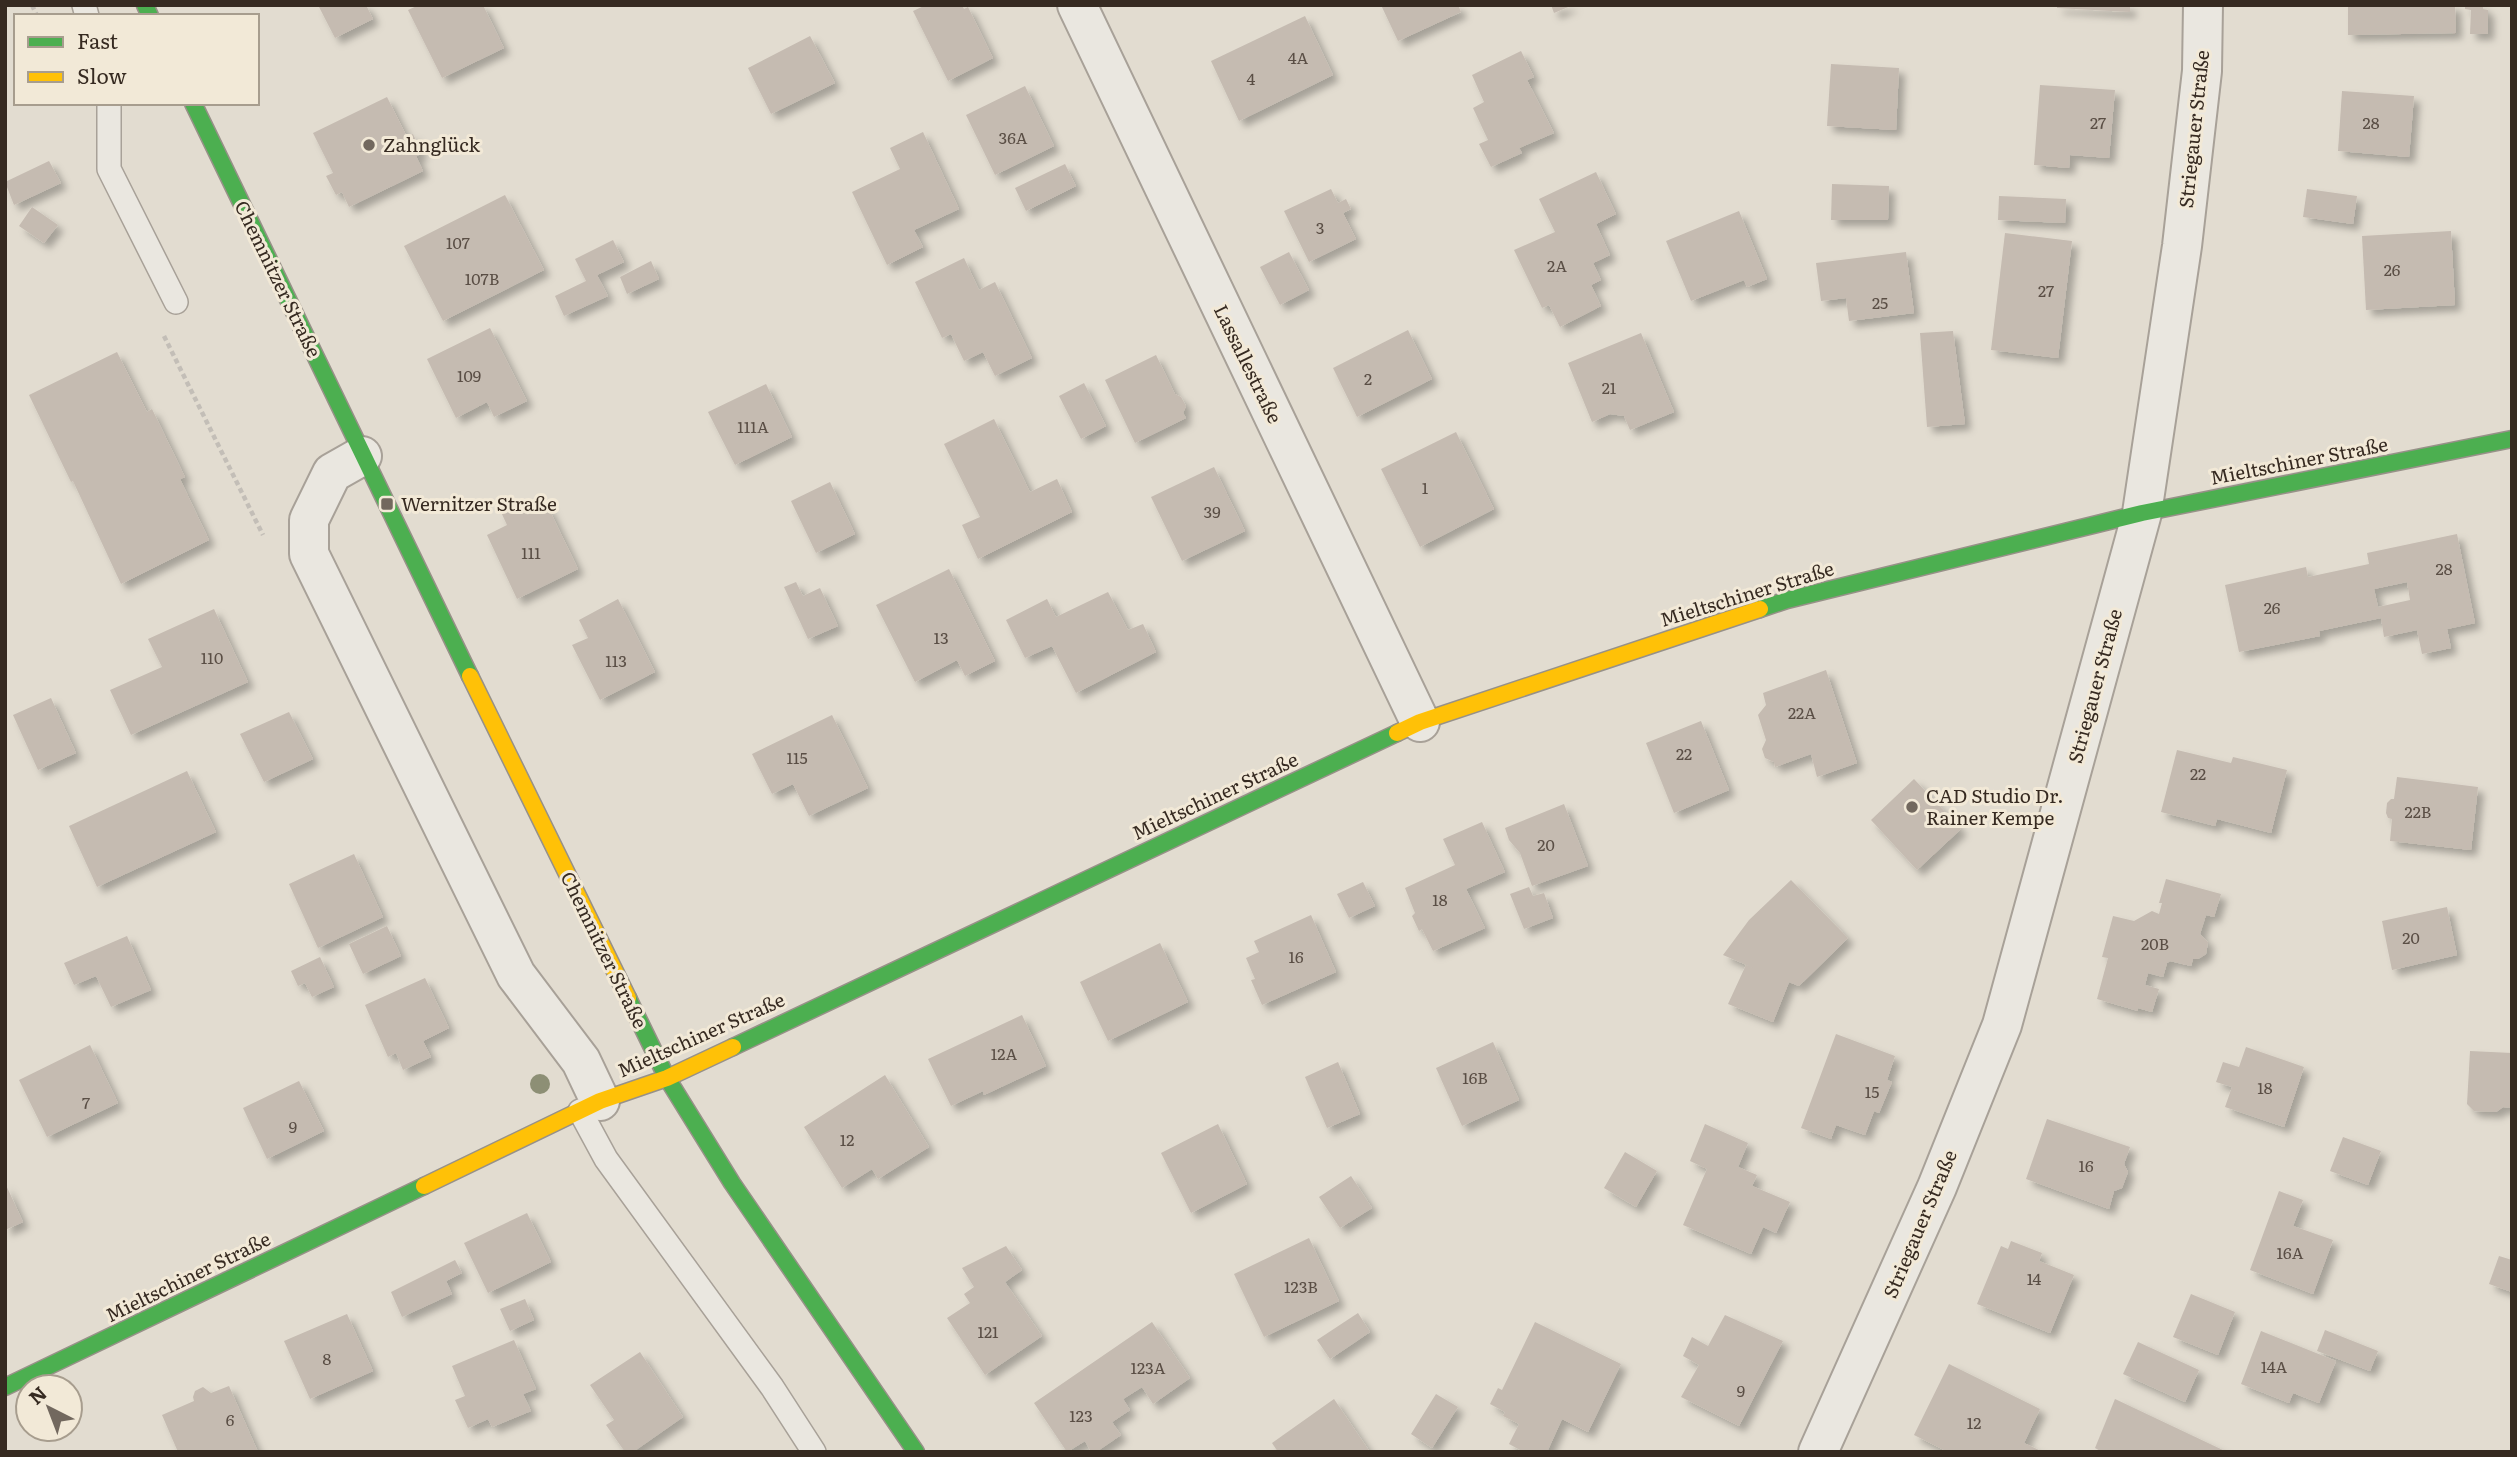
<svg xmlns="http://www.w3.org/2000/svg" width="2517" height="1457" font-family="Literata,serif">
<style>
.building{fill:#c5bbb1;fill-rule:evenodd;filter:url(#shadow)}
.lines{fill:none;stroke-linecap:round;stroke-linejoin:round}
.lane-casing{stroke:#a8a198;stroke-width:26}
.street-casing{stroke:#a8a198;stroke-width:42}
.fast-casing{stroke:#979188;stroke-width:19}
.slow-casing{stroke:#979188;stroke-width:19}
.path{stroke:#c3beb7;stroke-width:4.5;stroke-dasharray:5 3.5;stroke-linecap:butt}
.lane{stroke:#eae7e0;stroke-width:23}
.street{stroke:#eae7e0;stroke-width:38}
.fast{stroke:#4caf50;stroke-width:16}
.slow{stroke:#ffc107;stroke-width:16}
.tree{fill:#8d8f75}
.poi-dot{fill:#72685e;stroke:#f2e9d7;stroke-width:2.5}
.labels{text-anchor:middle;stroke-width:6;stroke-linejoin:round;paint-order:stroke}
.number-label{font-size:16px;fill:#5a4e45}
.street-label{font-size:19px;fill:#362a21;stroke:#f2e9d7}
.poi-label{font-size:19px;fill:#362a21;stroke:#f2e9d7;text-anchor:start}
</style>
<defs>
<filter id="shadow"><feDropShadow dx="6" dy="6" stdDeviation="3.5" flood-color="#0004"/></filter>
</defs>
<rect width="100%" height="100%" fill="#e2dcd0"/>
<g class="building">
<path d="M 318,5 L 366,5 L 373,19 L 335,38 Z"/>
<path d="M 419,5 L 483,5 L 504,48 L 442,78 L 408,10 Z"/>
<path d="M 926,5 L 962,5 L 964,9 L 968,7 L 993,58 L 948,81 L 913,11 Z"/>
<path d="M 1381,5 L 1458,5 L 1461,12 L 1398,41 Z"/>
<path d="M 1551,5 L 1573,5 L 1554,13 Z"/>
<path d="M 2057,5 L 2130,5 L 2130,12 L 2057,8 Z"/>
<path d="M 2348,5 L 2455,5 L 2456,33 L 2348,35 Z"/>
<path d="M 2465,5 L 2483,5 L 2483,9 L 2488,10 L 2488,34 L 2470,34 L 2471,10 L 2465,9 Z"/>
<path d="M 1305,16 L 1333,75 L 1239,121 L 1211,61 Z"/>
<path d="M 810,36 L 835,83 L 771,114 L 748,68 Z"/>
<path d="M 1521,51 L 1534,77 L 1527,80 L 1554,133 L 1519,148 L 1522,153 L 1491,167 L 1479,144 L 1488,140 L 1473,108 L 1484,102 L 1472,75 Z"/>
<path d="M 1831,64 L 1899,68 L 1896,130 L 1827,126 Z"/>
<path d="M 2040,85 L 2115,90 L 2109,158 L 2070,155 L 2069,168 L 2034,165 Z"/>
<path d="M 1025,86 L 1054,146 L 995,175 L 966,115 Z"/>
<path d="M 2342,91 L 2414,96 L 2409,157 L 2338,151 Z"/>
<path d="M 387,97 L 407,137 L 413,134 L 422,154 L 416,156 L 423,171 L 349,207 L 342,192 L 336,195 L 326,176 L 333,173 L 313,133 Z"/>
<path d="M 923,132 L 959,209 L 914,230 L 923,247 L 887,265 L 852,192 L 900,169 L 890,148 Z"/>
<path d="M 49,161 L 61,183 L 14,205 L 5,182 Z"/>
<path d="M 1065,164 L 1076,186 L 1026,211 L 1015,188 Z"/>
<path d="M 1596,172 L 1616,214 L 1596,224 L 1610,255 L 1593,263 L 1601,280 L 1591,285 L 1601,306 L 1560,327 L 1549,305 L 1542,308 L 1514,250 L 1555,232 L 1539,199 Z"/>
<path d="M 1832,184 L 1889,186 L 1888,220 L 1831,220 Z"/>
<path d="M 1331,189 L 1338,203 L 1346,199 L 1351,209 L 1343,213 L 1356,239 L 1309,262 L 1284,211 Z"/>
<path d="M 2307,189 L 2357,196 L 2353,224 L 2303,217 Z"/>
<path d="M 505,195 L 544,270 L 443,321 L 404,246 Z"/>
<path d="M 1999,196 L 2066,199 L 2065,223 L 1998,220 Z"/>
<path d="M 32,207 L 58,225 L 44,243 L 19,226 Z"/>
<path d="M 1739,211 L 1767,279 L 1747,287 L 1744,280 L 1691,301 L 1666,241 Z"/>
<path d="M 2451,231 L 2455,305 L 2366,310 L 2362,236 Z"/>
<path d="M 2005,233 L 2072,241 L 2058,358 L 1991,350 Z"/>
<path d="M 613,240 L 624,262 L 597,275 L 608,296 L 564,316 L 555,296 L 586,281 L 575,259 Z"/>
<path d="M 1289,252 L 1309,290 L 1280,305 L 1260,267 Z"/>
<path d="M 1906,252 L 1914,313 L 1849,321 L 1846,298 L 1821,301 L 1816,263 Z"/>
<path d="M 964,258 L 979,290 L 995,282 L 1032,358 L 995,376 L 983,352 L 964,361 L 951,334 L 942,338 L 915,282 Z"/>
<path d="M 651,261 L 659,279 L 627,294 L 620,277 Z"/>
<path d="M 490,328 L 527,401 L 494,417 L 487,402 L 456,418 L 427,359 Z"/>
<path d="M 1408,330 L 1432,379 L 1357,417 L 1333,368 Z"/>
<path d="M 1953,331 L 1965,424 L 1927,427 L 1920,333 Z"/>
<path d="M 1641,333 L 1674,412 L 1630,430 L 1624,416 L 1610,414 L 1592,422 L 1568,363 Z"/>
<path d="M 117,352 L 147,412 L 152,409 L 185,477 L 180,479 L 209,540 L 121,584 L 73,481 L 71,482 L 29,395 Z"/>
<path d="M 1156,355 L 1175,394 L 1181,397 L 1186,406 L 1183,413 L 1186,418 L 1135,443 L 1105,380 Z"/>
<path d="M 1084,383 L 1106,426 L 1081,439 L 1059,396 Z"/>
<path d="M 766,384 L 792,437 L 735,465 L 708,412 Z"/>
<path d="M 994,419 L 1030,492 L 1057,479 L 1072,512 L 978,559 L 962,525 L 980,517 L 944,444 Z"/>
<path d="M 1456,432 L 1494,509 L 1420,547 L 1381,469 Z"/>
<path d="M 1214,467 L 1245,531 L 1182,561 L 1151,497 Z"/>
<path d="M 830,482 L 855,534 L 816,553 L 791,501 Z"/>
<path d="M 521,502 L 527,515 L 547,505 L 578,569 L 517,599 L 487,535 L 507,525 L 501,512 Z"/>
<path d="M 2457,534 L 2475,623 L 2447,629 L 2451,648 L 2422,654 L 2417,630 L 2384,637 L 2381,618 L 2319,631 L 2320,636 L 2239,652 L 2225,585 L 2306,567 L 2308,577 L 2369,564 L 2367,553 ZM 2407,582 L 2410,600 L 2378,607 L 2374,589 Z"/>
<path d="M 949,569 L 995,661 L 965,676 L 957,660 L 915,682 L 876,605 Z"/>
<path d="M 796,582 L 803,596 L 820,588 L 838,626 L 808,639 L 784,587 Z"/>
<path d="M 1108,592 L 1128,630 L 1143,624 L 1156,652 L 1076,693 L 1052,646 L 1025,658 L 1006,620 L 1047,599 L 1056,617 Z"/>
<path d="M 618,599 L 655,672 L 600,700 L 572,645 L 588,638 L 579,620 Z"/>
<path d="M 214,609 L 248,682 L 131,735 L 110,690 L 162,667 L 148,639 Z"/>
<path d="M 1826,670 L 1857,763 L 1817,777 L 1811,754 L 1775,767 L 1774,762 L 1765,758 L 1762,749 L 1766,740 L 1758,715 L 1766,705 L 1763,693 Z"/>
<path d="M 51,698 L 76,753 L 38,770 L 13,715 Z"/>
<path d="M 289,712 L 313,759 L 264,782 L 240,734 Z"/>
<path d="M 832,715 L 868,788 L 809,816 L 793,784 L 772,794 L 752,754 Z"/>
<path d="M 1701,721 L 1729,790 L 1674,813 L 1646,743 Z"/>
<path d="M 2177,750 L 2231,763 L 2233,757 L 2287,770 L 2271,833 L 2217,819 L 2215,826 L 2161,812 Z"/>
<path d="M 187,771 L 216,832 L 97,887 L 69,826 Z"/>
<path d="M 2397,777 L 2478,787 L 2471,850 L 2390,841 L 2392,819 L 2388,818 L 2386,813 L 2387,803 L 2391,799 L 2394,799 Z"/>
<path d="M 1914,779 L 1961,829 L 1917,870 L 1871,820 Z"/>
<path d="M 1564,804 L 1588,866 L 1532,886 L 1520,853 L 1509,840 L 1505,828 Z"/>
<path d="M 1482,822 L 1505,872 L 1466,889 L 1485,928 L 1433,951 L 1422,929 L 1419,931 L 1412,916 L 1415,913 L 1405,888 L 1455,865 L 1443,839 Z"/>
<path d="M 354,854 L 383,917 L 318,948 L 289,884 Z"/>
<path d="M 2166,879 L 2221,894 L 2214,917 L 2206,915 L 2200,934 L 2208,942 L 2206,954 L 2198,959 L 2193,959 L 2191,966 L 2170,961 L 2167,963 L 2163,977 L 2148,973 L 2145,985 L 2159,989 L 2152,1012 L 2138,1008 L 2138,1011 L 2097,999 L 2108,958 L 2102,957 L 2113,916 L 2134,921 L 2152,911 L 2159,914 L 2162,903 L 2159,903 Z"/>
<path d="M 1791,880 L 1848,938 L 1799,986 L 1789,982 L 1773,1022 L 1728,1004 L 1746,965 L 1756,969 L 1723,955 L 1749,920 Z"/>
<path d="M 1363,882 L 1375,906 L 1349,918 L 1337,894 Z"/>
<path d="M 1529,887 L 1533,896 L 1544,893 L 1553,918 L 1524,929 L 1510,894 Z"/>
<path d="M 2447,907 L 2457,955 L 2392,970 L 2382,921 Z"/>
<path d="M 1311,915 L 1336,972 L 1262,1005 L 1251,980 L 1255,979 L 1246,958 L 1259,952 L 1254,941 Z"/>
<path d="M 387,926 L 401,956 L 363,974 L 349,944 Z"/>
<path d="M 127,936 L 151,990 L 111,1007 L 96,976 L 74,985 L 64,963 Z"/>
<path d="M 1160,943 L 1188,1002 L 1108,1041 L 1080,982 Z"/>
<path d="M 320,957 L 334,987 L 312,997 L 305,983 L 298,986 L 291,971 Z"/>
<path d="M 425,978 L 449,1028 L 423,1041 L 431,1057 L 403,1070 L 396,1053 L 388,1057 L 365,1005 Z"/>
<path d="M 1022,1015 L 1046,1066 L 984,1095 L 983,1091 L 951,1106 L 928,1059 Z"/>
<path d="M 1836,1034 L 1895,1056 L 1887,1080 L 1892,1082 L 1879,1113 L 1874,1111 L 1865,1135 L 1836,1125 L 1831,1139 L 1801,1128 Z"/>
<path d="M 1493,1042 L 1519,1100 L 1462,1126 L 1436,1068 Z"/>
<path d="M 90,1045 L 118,1103 L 47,1137 L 19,1080 Z"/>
<path d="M 2246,1047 L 2304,1067 L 2284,1127 L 2225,1107 L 2232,1087 L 2216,1082 L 2223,1062 L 2239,1067 Z"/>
<path d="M 2470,1051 L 2512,1053 L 2512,1108 L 2503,1107 L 2496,1112 L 2474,1111 L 2467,1104 Z"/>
<path d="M 1338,1062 L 1360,1114 L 1327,1128 L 1305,1077 Z"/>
<path d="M 885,1075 L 929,1147 L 878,1179 L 872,1169 L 842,1188 L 804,1127 Z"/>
<path d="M 299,1081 L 324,1131 L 267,1159 L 243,1108 Z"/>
<path d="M 2047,1119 L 2130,1147 L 2124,1164 L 2128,1172 L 2122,1188 L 2114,1191 L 2109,1209 L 2026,1179 Z"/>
<path d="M 1218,1124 L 1247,1184 L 1191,1213 L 1161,1153 Z"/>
<path d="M 1705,1124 L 1748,1143 L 1738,1167 L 1757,1175 L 1752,1186 L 1790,1202 L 1776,1233 L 1763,1227 L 1751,1254 L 1683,1225 L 1707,1169 L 1690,1161 Z"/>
<path d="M 2343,1137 L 2381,1151 L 2368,1185 L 2330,1171 Z"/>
<path d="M 1625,1152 L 1657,1171 L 1636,1207 L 1604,1188 Z"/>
<path d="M 1351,1176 L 1372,1208 L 1340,1228 L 1319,1197 Z"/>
<path d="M 5,1183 L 23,1222 L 5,1230 Z"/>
<path d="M 2279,1191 L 2303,1200 L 2293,1226 L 2333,1240 L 2313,1294 L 2250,1270 Z"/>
<path d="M 527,1213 L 551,1262 L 488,1293 L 464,1243 Z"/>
<path d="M 1309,1238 L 1339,1301 L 1264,1337 L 1234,1274 Z"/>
<path d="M 2011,1241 L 2042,1253 L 2039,1261 L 2074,1275 L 2050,1333 L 1977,1304 L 2001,1246 L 2008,1249 Z"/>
<path d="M 1006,1246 L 1022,1270 L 1005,1282 L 1042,1336 L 985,1375 L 947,1318 L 970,1303 L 964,1294 L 974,1287 L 962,1268 Z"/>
<path d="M 2499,1256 L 2512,1260 L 2512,1292 L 2489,1284 Z"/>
<path d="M 455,1260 L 462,1273 L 446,1281 L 452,1294 L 402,1317 L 391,1292 Z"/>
<path d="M 2191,1294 L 2235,1312 L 2218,1355 L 2173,1337 Z"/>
<path d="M 525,1299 L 534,1320 L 510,1331 L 500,1309 Z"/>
<path d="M 1358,1313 L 1370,1332 L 1330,1359 L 1317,1340 Z"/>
<path d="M 347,1314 L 373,1371 L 310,1399 L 284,1341 Z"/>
<path d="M 1725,1315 L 1783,1341 L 1739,1426 L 1681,1397 L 1699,1365 L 1683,1356 L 1692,1337 L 1708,1346 Z"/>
<path d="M 1152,1322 L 1190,1378 L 1153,1404 L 1142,1387 L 1123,1399 L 1130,1410 L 1112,1422 L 1121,1435 L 1096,1452 L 1091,1452 L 1085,1441 L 1067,1452 L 1034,1403 Z"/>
<path d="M 1535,1322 L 1621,1364 L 1588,1432 L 1562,1419 L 1547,1452 L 1524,1452 L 1509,1444 L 1519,1424 L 1503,1416 L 1505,1412 L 1490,1404 L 1498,1388 L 1502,1390 Z"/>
<path d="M 2325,1330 L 2378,1351 L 2370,1371 L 2317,1351 Z"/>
<path d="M 2261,1331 L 2336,1361 L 2319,1403 L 2293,1393 L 2289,1403 L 2241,1384 Z"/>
<path d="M 514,1340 L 536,1389 L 523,1394 L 531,1411 L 492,1427 L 488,1419 L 468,1428 L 455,1400 L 465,1396 L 452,1366 Z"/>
<path d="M 2138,1342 L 2199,1370 L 2185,1402 L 2123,1374 Z"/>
<path d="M 640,1352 L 683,1417 L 633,1452 L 625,1452 L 606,1425 L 614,1420 L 590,1385 Z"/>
<path d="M 1949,1364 L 2040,1409 L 2024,1443 L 2043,1452 L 1948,1452 L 1914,1435 Z"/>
<path d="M 229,1386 L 258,1452 L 178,1452 L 162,1415 L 194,1401 L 193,1397 L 195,1391 L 203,1387 L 211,1393 Z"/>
<path d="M 1436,1394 L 1458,1407 L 1432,1448 L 1411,1434 Z"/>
<path d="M 1334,1399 L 1370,1452 L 1278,1452 L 1272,1443 Z"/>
<path d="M 2115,1399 L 2227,1452 L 2102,1452 L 2095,1448 Z"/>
</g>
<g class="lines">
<g class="lane-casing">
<g id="lane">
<path d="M 84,5 L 87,16"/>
<path d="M 109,103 L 109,169 L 176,302"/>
<path d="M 580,1111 L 606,1159 L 772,1387 L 814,1452"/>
</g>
</g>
<g class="street-casing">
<g id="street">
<path d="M 1077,5 L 1420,722"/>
<path d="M 362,456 L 332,473 L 309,520 L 309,554 L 516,975 L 581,1061 L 600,1101"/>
<path d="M 1818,1452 L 1937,1187 L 2002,1025 L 2142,513 L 2182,246 L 2202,71 L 2203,5"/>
</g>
</g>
<g class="fast-casing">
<g id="fast">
<path d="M 145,5 L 150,16"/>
<path d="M 193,103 L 470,676"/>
<path d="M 1760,609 L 1787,600 L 2142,513 L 2512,439"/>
<path d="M 628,998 L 667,1078 L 732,1183 L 916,1452"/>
<path d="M 733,1047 L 1397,733"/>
<path d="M 5,1387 L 424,1186"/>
</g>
</g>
<g class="slow-casing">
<g id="slow">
<path d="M 470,676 L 628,998"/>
<path d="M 1397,733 L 1420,722 L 1760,609"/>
<path d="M 424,1186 L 600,1101 L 667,1078 L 733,1047"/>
</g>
</g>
<g class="path">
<path d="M 32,5 L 37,16"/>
<path d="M 164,336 L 263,535"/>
</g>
<use href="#lane" class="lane"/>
<use href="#street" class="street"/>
<use href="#fast" class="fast"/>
<use href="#slow" class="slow"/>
</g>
<circle class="tree" cx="540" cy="1084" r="10"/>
<g class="poi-dot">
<circle cx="369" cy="145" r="7"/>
<rect x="380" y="497" width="14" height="14" rx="3.5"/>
<circle cx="1912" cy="807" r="7"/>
</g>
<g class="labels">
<g class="number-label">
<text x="1298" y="64">4A</text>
<text x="1251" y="85">4</text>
<text x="2098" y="129">27</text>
<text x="2371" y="129">28</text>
<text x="1013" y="144">36A</text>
<text x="1320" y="234">3</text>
<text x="458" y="249">107</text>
<text x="1557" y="272">2A</text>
<text x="2392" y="276">26</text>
<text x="482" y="285">107B</text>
<text x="2046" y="297">27</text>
<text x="1880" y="309">25</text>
<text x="469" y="382">109</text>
<text x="1368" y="385">2</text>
<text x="1609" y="394">21</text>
<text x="753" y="433">111A</text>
<text x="1425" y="494">1</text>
<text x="1212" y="518">39</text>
<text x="531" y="559">111</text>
<text x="2444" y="575">28</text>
<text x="2272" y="614">26</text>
<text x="941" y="644">13</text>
<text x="212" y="664">110</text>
<text x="616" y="667">113</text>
<text x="1802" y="719">22A</text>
<text x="1684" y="760">22</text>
<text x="797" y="764">115</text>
<text x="2198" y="780">22</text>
<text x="2418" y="818">22B</text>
<text x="1546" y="851">20</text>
<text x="1440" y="906">18</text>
<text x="2411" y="944">20</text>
<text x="2155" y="950">20B</text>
<text x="1296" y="963">16</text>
<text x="1004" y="1060">12A</text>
<text x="1475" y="1084">16B</text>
<text x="2265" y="1094">18</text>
<text x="1872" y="1098">15</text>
<text x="86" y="1109">7</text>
<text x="293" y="1133">9</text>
<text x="847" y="1146">12</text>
<text x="2086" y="1172">16</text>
<text x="2290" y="1259">16A</text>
<text x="2034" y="1285">14</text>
<text x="1301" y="1293">123B</text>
<text x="988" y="1338">121</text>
<text x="327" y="1365">8</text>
<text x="2274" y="1373">14A</text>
<text x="1148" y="1374">123A</text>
<text x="1741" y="1397">9</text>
<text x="1081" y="1422">123</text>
<text x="230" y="1426">6</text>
<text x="1974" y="1429">12</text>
</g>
<g class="street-label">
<text transform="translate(2194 129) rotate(-84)" y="7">Striegauer Straße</text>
<text transform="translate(278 279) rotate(64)" y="7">Chemnitzer Straße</text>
<text transform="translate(1248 364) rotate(64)" y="7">Lassallestraße</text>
<text transform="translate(2299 461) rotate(-11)" y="7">Mieltschiner Straße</text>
<text transform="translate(1747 594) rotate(-17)" y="7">Mieltschiner Straße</text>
<text transform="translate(2095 686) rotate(-75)" y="7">Striegauer Straße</text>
<text transform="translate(1215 796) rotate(-25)" y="7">Mieltschiner Straße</text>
<text transform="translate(604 950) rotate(64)" y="7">Chemnitzer Straße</text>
<text transform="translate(701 1035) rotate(-24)" y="7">Mieltschiner Straße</text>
<text transform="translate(1920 1224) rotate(-67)" y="7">Striegauer Straße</text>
<text transform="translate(188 1277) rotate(-26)" y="7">Mieltschiner Straße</text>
</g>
<g class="poi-label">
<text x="383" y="152">Zahnglück</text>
<text x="401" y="511">Wernitzer Straße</text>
<text x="1926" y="803">CAD Studio Dr.<tspan x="1926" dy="22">Rainer Kempe</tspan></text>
</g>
</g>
<rect width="2517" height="1457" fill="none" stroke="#362a21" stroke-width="14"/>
<rect x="14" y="14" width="245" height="91" fill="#f2e9d7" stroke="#a79d8e" stroke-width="2"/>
<rect x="28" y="37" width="35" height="10" fill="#4caf50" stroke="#a79d8e" stroke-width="2"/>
<text x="77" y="49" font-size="21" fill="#362a21">Fast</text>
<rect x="28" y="72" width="35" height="10" fill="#ffc107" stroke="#a79d8e" stroke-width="2"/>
<text x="77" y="84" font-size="21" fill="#362a21">Slow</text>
<g transform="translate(49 1408) rotate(318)"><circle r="33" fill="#f2e9d7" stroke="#a79d8e" stroke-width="2"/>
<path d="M0-5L12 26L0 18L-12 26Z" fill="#72685e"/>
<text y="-10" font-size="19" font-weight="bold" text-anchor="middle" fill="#362a21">N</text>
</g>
</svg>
